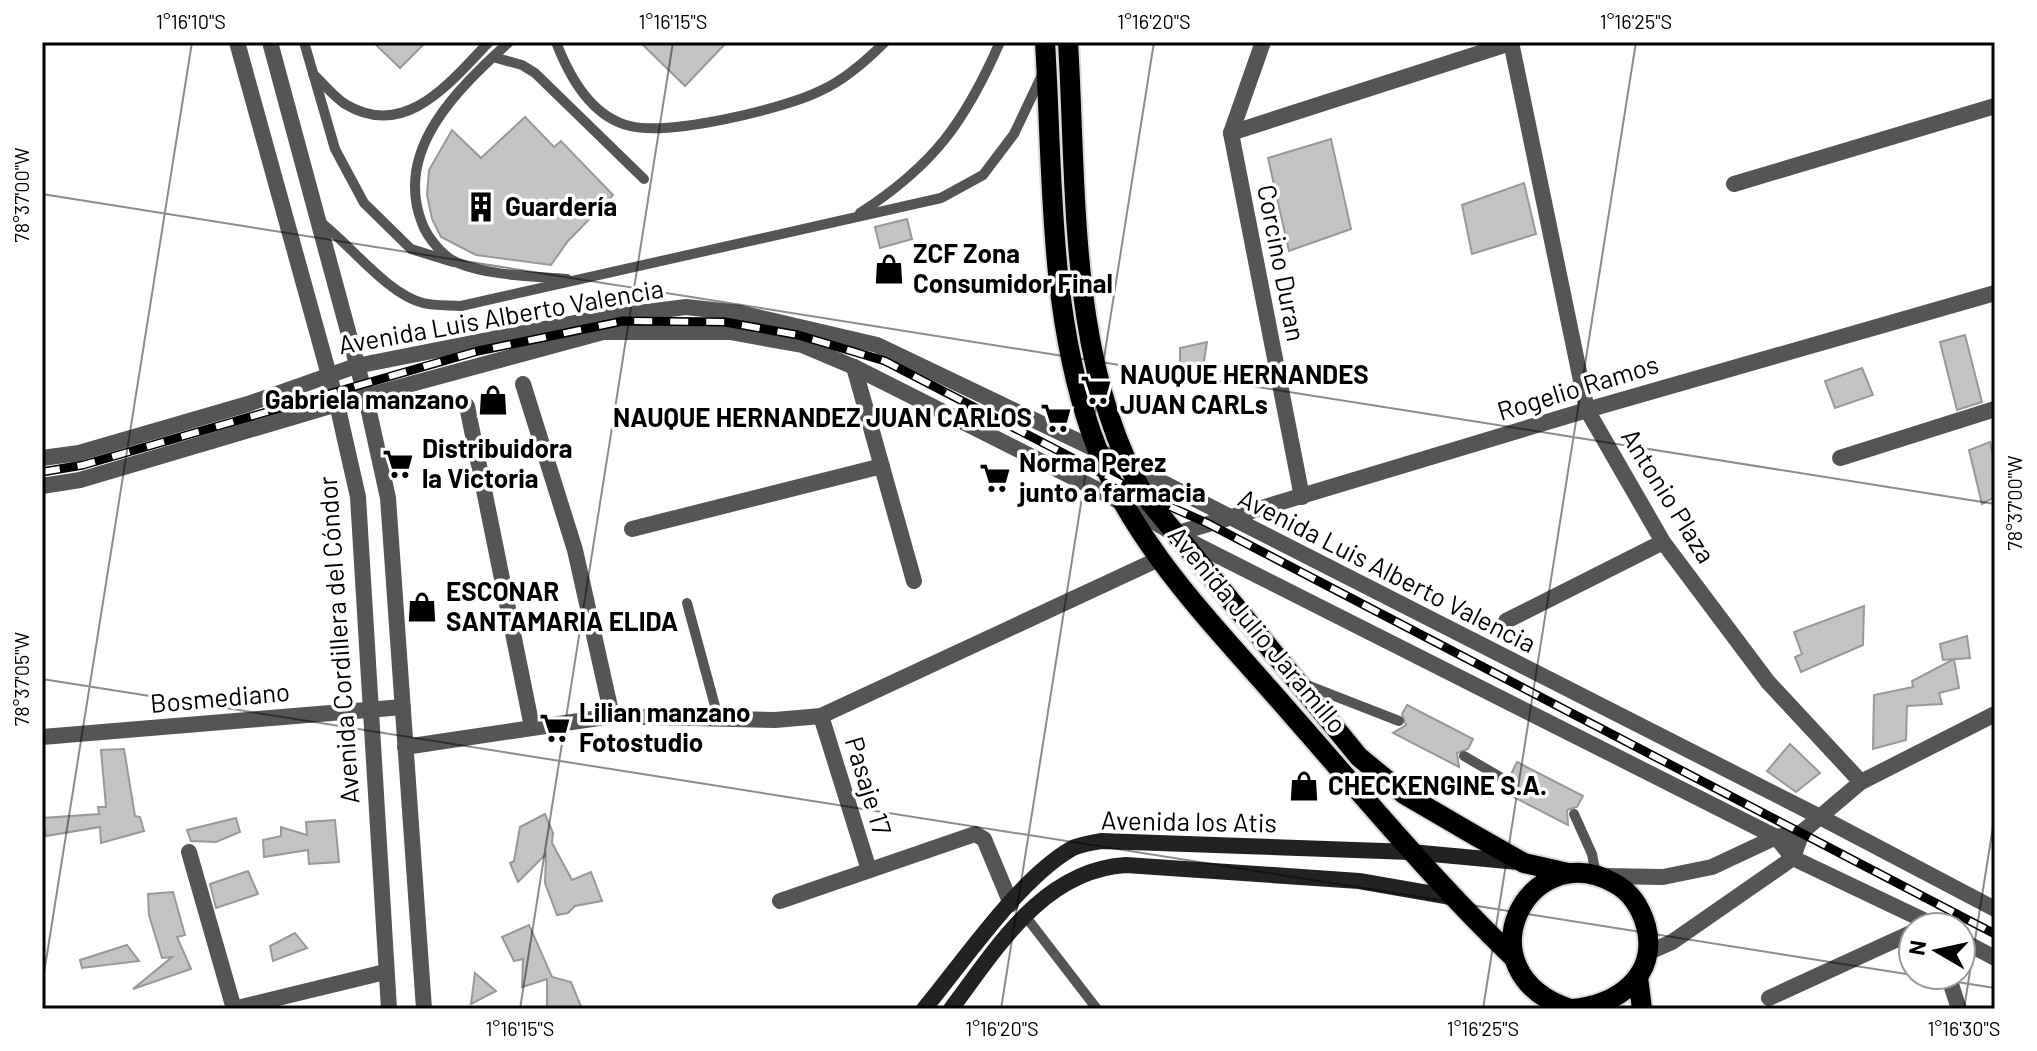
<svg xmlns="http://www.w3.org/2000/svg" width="2037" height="1051" font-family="Barlow,sans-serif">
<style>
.building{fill:#c4c4c4;stroke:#999;stroke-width:2}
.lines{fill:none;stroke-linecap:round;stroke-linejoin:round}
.primary-casing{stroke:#dbdbdb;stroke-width:24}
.service{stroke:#555;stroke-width:10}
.minor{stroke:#555;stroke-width:16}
.tertiary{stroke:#555;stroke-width:16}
.secondary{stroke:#222;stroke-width:16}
.primary{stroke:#000;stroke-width:20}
.rail-casing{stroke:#000;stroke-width:9}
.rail{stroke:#fff;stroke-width:6;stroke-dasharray:18;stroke-linecap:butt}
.ticks{fill:none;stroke:#000;stroke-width:2;stroke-opacity:0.45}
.labels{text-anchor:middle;stroke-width:7;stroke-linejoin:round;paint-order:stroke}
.poi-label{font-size:26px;font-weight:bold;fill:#000;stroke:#fff;text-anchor:start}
.street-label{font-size:26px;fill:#000;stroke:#fff}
.neatline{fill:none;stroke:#000;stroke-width:3}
.ticks-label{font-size:20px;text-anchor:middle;fill:#000}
</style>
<rect width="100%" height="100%" fill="#fff"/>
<g class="building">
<path d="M 373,42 L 426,42 L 400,68 Z"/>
<path d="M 640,42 L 727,42 L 685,86 Z"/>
<path d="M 525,117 L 554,147 L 561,141 L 613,195 L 568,241 L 551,265 L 476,255 L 441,237 L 432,219 L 427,195 L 429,170 L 452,130 L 481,158 Z"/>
<path d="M 1331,139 L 1351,229 L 1289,251 L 1268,158 Z"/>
<path d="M 1524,183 L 1536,234 L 1472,254 L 1462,205 Z"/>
<path d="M 907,219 L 912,239 L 880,248 L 875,227 Z"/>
<path d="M 1965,335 L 1982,402 L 1957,410 L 1940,342 Z"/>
<path d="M 1207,342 L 1201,379 L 1180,381 L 1180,348 Z"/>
<path d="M 1862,368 L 1873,395 L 1835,408 L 1825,381 Z"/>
<path d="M 1990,442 L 1995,465 L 1995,497 L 1982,504 L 1969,450 Z"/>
<path d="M 1864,606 L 1863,645 L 1801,672 L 1795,657 L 1802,654 L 1794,632 Z"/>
<path d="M 1967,636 L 1970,658 L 1943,660 L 1940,644 Z"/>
<path d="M 1954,659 L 1959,688 L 1939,693 L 1942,704 L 1907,706 L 1906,740 L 1873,749 L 1874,695 L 1913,687 L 1912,681 Z"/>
<path d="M 1407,705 L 1473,739 L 1468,749 L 1457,753 L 1459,767 L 1393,733 L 1406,725 L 1402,714 Z"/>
<path d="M 1790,744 L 1820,773 L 1796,792 L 1767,771 Z"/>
<path d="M 124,749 L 135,816 L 140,817 L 144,831 L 101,843 L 100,827 L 46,836 L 43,818 L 99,814 L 98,807 L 106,807 L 101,750 Z"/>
<path d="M 1517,762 L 1583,796 L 1577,807 L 1567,810 L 1568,825 L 1502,791 L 1514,784 L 1511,774 Z"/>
<path d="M 545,814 L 553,833 L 552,843 L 572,880 L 591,872 L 602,901 L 575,906 L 568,913 L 557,915 L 545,883 L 546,854 L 518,882 L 510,863 L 514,861 L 520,827 Z"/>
<path d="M 236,818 L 240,832 L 216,842 L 191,841 L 187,830 Z"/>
<path d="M 335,820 L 339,862 L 309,864 L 308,850 L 264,857 L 263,840 L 281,836 L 281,827 L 307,835 L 306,822 Z"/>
<path d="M 248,871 L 258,894 L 216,908 L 210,884 Z"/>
<path d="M 173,892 L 185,935 L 177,937 L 191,969 L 133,989 L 172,957 L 162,958 L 149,915 L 148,894 Z"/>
<path d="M 529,925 L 552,977 L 571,982 L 582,1009 L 547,1009 L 547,979 L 522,987 L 523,959 L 514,961 L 502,937 Z"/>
<path d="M 295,933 L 307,948 L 273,961 L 270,946 Z"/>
<path d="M 127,945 L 139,961 L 82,968 L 80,960 Z"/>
<path d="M 475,973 L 496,991 L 471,1004 Z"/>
</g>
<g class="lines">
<g class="primary-casing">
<g id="primary">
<path d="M 1045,42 C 1053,172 1048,307 1091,432 C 1128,542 1218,629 1293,716 C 1365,798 1434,881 1513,957"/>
<path d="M 1068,42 C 1077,190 1068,364 1144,495 L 1359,757 L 1404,794 L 1476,836 L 1524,863 L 1568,873"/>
<path d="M 1638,977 L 1642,1009"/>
<path d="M 1570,1009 C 1458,972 1528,835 1614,883 C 1631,892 1641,908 1646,926 C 1659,976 1616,1006 1572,1009"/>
</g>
</g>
<g class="service">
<path d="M 304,42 L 335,149 L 364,203 L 411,249 L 453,262"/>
<path d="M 509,42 C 459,88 393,149 422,223 C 427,237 443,257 458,263 C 491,276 531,276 567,279"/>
<path d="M 556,42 C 569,76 591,117 630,126 C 669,136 785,109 822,90 C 844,80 868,59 885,42"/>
<path d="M 493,57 L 522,65 L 535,73 L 644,179"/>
<path d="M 313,74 C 323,83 333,96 345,104 C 406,141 451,81 489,42"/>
<path d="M 860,213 C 934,165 965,122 1000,42"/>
<path d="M 319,221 C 350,244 387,294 423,303 C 435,306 449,305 461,306 L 941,198 L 983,175 L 1014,134 L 1042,75"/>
<path d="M 687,603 L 718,717"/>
<path d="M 1304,684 L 1399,721"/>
<path d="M 1464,756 L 1507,781"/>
<path d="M 1574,814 L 1592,854 L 1596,875"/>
<path d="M 1023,913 L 1097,1009"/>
</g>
<g class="minor">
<path d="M 1263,42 L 1231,133 L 1302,497"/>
<path d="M 1511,42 L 1587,410 L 1663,542 L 1768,682 L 1861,782"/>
<path d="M 1231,133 L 1511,43"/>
<path d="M 1734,184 L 1995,106"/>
<path d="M 854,367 L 914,581"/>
<path d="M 523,384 L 575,550 L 612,716"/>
<path d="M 467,406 L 532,727"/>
<path d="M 42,458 L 79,453 L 248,404 L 356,366 L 600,318 L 686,307 L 740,313 L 877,345 L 1126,464 L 1822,818 L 1995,909"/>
<path d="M 1840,458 L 1995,409"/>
<path d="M 42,486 L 80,480 L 337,404 L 603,332 L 730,332 L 802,345 L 854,367 L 1108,495 L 1175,534 L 1776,837 L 1793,858 L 1938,927"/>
<path d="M 632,529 L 882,466"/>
<path d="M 1175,534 L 1587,410 L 1995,293"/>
<path d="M 1506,621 L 1663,542"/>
<path d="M 821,716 L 869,870"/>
<path d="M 42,737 L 403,707"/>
<path d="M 405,747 L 612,716 L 775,720 L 821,716 L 1161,558"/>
<path d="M 189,852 L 234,1009"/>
<path d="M 780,901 L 975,834 L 984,839 L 1011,904"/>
<path d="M 1961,940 L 1995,958"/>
<path d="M 1948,975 L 1959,1009"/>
<path d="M 1769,998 L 1913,932"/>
<path d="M 233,1009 L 385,972"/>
</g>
<g class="tertiary">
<path d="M 237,42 L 337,404 L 358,497 L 389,1009"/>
<path d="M 270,42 L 366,398 L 388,498 L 424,1009"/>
<path d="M 1603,876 L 1663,877 L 1712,867 L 1776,837 L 1802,832 L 1861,782 L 1995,714"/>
<path d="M 1647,953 L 1672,942 L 1793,858 L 1802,832"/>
</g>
<g class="secondary">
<path d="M 924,1009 C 964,961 1018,880 1071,849 C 1080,844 1092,843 1101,841 L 1411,852 L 1518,862"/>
<path d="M 951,1009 C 997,948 1043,870 1126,865 L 1359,881 L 1451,897"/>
</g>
<use href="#primary" class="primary"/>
<g class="rail-casing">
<path id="rail" d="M 42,472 L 83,465 L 478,351 L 623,321 L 725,322 L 798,335 L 885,361 L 1144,495 L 1207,523 L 1995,934"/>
</g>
<use href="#rail" class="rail"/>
</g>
<path class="ticks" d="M 42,194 L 1995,504M 42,679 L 1995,988M 42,986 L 192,42M 520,1009 L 673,42M 1001,1009 L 1154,42M 1483,1009 L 1636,42M 1964,1009 L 1995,814"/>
<defs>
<g id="building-bare" transform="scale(2.4)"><path d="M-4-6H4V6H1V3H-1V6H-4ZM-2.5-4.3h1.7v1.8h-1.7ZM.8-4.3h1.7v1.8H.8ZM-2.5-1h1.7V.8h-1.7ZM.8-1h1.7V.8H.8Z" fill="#000" stroke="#fff" stroke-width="2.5" paint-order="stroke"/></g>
<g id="shop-bare" transform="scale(2.4)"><path d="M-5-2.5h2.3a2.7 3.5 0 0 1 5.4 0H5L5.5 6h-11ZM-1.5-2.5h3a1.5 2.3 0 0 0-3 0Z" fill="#000" stroke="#fff" stroke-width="2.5" paint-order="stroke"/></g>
<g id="supermarket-bare" transform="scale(2.4)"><path d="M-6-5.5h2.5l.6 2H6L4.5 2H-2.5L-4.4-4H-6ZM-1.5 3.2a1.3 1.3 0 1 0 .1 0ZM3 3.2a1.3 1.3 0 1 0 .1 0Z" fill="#000" stroke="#fff" stroke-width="2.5" paint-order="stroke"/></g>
</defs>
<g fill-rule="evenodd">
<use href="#building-bare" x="481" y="207"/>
<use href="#shop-bare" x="889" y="269"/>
<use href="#supermarket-bare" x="1096" y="390"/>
<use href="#shop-bare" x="493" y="400"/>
<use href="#supermarket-bare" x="1056" y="418"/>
<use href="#supermarket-bare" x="398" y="464"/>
<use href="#supermarket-bare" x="995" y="478"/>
<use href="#shop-bare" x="422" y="607"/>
<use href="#supermarket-bare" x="555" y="728"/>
<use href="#shop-bare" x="1304" y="786"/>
</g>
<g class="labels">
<g class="poi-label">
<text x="505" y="216">Guardería</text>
<text x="913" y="263">ZCF Zona<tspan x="913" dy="30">Consumidor Final</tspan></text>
<text x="1120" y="384">NAUQUE HERNANDES<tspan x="1120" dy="30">JUAN CARLs</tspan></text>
<text x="469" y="409" text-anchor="end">Gabriela manzano</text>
<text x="1032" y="427" text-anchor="end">NAUQUE HERNANDEZ JUAN CARLOS</text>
<text x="422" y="458">Distribuidora<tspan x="422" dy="30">la Victoria</tspan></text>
<text x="1019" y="472">Norma Perez<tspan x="1019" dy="30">junto a farmacia</tspan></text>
<text x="446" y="601">ESCONAR<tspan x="446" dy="30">SANTAMARIA ELIDA</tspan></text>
<text x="579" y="722">Lilian manzano<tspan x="579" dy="30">Fotostudio</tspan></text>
<text x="1328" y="795">CHECKENGINE S.A.</text>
</g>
<g class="street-label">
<text transform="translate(1281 263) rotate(79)" y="9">Corcino Duran</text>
<text transform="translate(501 317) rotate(-10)" y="9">Avenida Luis Alberto Valencia</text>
<text transform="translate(1578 388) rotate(-17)" y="9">Rogelio Ramos</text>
<text transform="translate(1668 496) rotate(58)" y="9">Antonio Plaza</text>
<text transform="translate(1387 571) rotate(27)" y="9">Avenida Luis Alberto Valencia</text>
<text transform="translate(1257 630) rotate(50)" y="9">Avenida Julio Jaramillo</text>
<text transform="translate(339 640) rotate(-94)" y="9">Avenida Cordillera del Cóndor</text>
<text transform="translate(220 698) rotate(-5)" y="9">Bosmediano</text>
<text transform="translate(868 786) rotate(73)" y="9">Pasaje 17</text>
<text transform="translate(1189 822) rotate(1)" y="9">Avenida los Atis</text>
</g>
</g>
<rect width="2037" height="1051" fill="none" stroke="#ffffff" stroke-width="88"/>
<g transform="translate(1937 951) rotate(279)"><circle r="38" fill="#ffffff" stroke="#999999" stroke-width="2"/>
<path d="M0-6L14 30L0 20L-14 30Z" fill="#000000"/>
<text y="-12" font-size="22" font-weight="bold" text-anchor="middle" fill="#000000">N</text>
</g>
<rect x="44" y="44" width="1949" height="963" class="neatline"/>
<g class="ticks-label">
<text x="191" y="29">1°16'10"S</text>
<text x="673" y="29">1°16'15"S</text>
<text x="1154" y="29">1°16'20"S</text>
<text x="1636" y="29">1°16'25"S</text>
<text transform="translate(22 195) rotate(-90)" y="7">78°37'00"W</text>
<text transform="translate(2015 503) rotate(-90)" y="7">78°37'00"W</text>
<text transform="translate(22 679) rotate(-90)" y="7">78°37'05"W</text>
<text x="520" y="1036">1°16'15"S</text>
<text x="1002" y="1036">1°16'20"S</text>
<text x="1483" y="1036">1°16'25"S</text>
<text x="1964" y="1036">1°16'30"S</text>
</g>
</svg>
